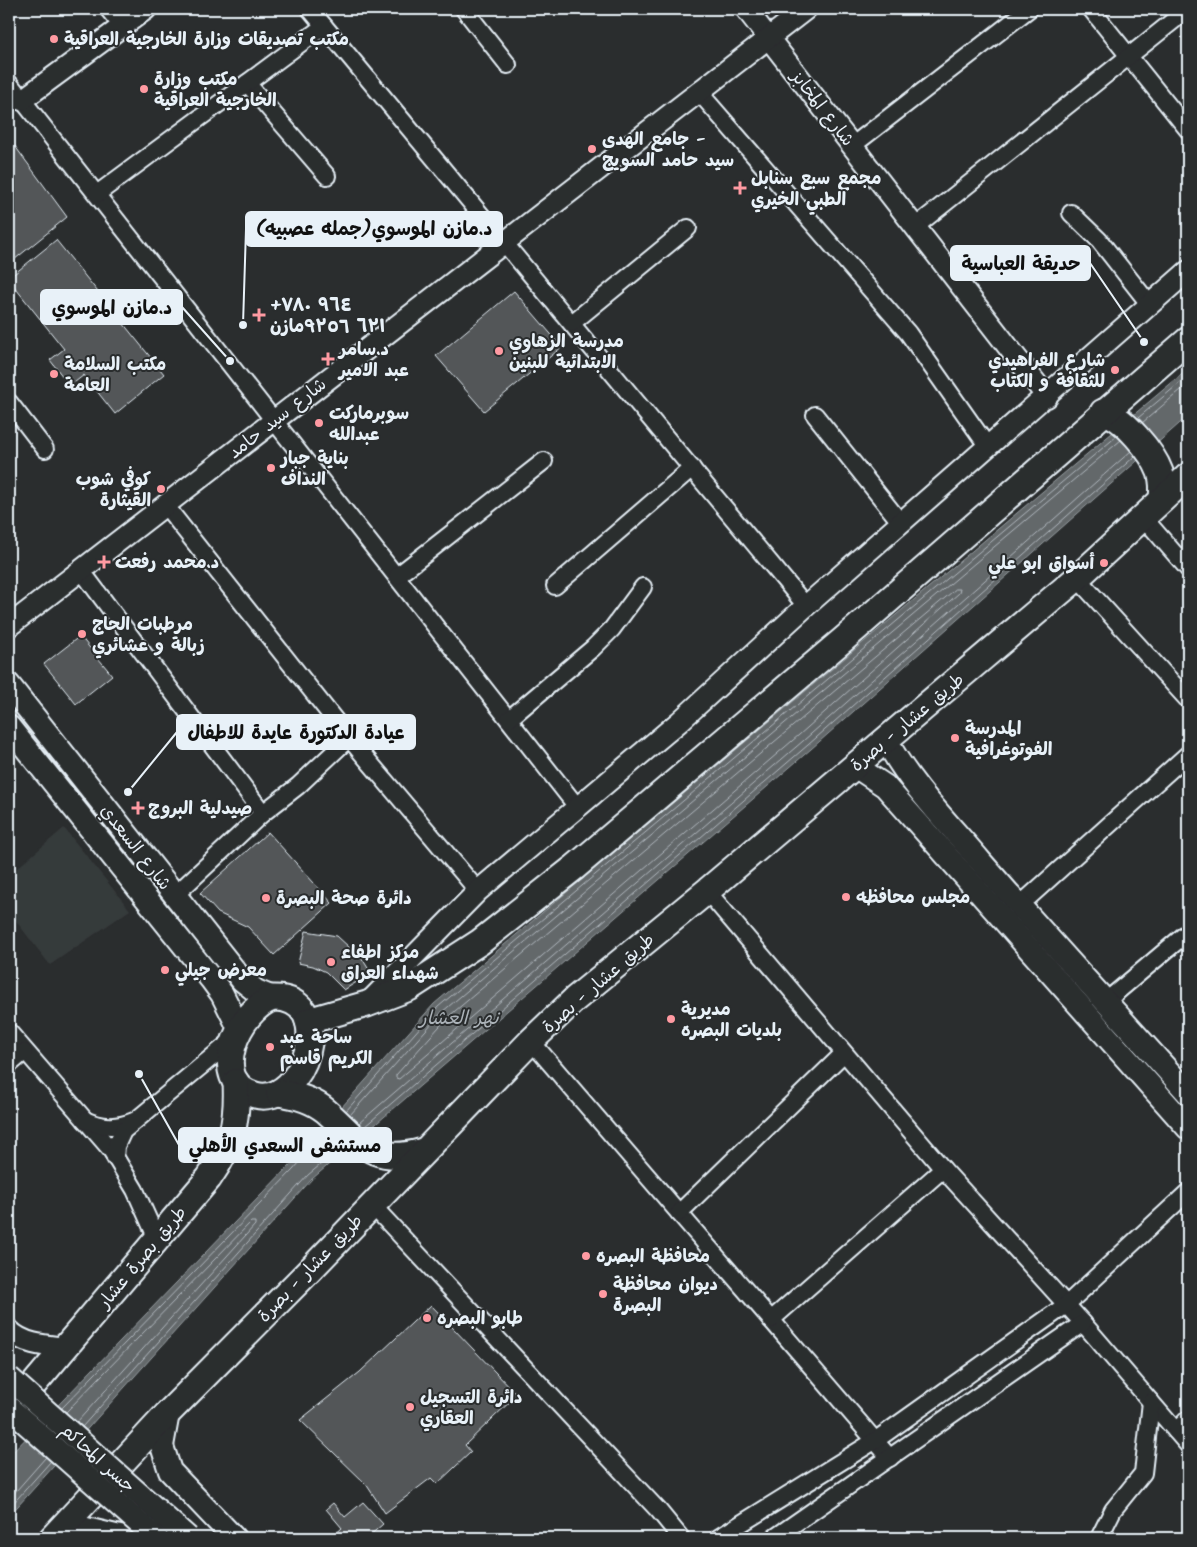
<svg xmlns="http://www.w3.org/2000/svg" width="1197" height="1547" font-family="Kalam,'Playpen Sans Arabic',sans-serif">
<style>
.built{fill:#363a3b}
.water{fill:#63686b;stroke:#989fa3}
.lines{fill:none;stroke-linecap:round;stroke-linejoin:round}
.shore{stroke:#b3bac0;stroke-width:1}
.building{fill:#535759;stroke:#e8f1f8}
.minor-casing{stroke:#e8f1f8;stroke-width:20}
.tertiary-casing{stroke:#e8f1f8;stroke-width:24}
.secondary-casing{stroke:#e8f1f8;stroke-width:26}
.primary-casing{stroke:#e8f1f8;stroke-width:29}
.minor{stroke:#2a2d2e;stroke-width:16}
.tertiary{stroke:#2a2d2e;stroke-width:20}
.secondary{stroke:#2a2d2e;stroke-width:22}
.primary{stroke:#2a2d2e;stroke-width:25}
.secondary-bridge-casing{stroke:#e8f1f8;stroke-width:26;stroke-linecap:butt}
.secondary-bridge{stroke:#2a2d2e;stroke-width:22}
.poi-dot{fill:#ff9aa2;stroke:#2a2d2e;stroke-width:2}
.labels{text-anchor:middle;stroke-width:4;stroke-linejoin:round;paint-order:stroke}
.poi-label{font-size:18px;font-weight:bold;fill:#e8f1f8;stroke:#2a2d2e;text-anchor:start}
.street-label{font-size:18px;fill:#e8f1f8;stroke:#2a2d2e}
.water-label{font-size:19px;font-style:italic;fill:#acb3b9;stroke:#2a2d2e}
.leader{fill:none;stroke:#e8f1f8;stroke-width:2}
.callout-dot{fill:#e8f1f8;stroke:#2a2d2e;stroke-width:2}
.callout{fill:#e8f1f8;stroke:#e8f1f8;stroke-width:2}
.callout-label{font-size:19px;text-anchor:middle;font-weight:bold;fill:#111}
</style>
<rect width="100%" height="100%" fill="#2a2d2e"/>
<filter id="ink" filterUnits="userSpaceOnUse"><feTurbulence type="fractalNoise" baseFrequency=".02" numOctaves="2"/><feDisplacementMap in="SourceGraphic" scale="10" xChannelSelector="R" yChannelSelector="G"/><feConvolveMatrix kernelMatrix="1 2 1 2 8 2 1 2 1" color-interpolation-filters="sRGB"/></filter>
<g filter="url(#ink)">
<path class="built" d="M 64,828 L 130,910 L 50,965 L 9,912 L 9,875 Z"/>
<path class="water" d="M 1188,369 L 1188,416 L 811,749 L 312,1179 L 9,1516 L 9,1456 L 289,1166 L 434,1004 Z"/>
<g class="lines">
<g class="shore">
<path d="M 1138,418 L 1188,376"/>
<path d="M 1142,423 L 1188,384"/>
<path d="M 956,589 L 960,589 L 959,593 L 799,735 L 399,1079 L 396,1078 L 396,1075 L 448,1017 Z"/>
<path d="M 346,1111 L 438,1007 L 1117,436"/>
<path d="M 350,1115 L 442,1012 L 1121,440"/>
<path d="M 359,1123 L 803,741 L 1131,451"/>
<path d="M 364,1127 L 808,745 L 1135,456"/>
<path d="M 332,1135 L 314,1155 L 315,1158 L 318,1159 L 338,1141"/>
<path d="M 62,1408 L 293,1170 L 327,1131"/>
<path d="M 66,1412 L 251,1222 L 255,1222 L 255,1225 L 77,1422"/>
<path d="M 82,1427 L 308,1175 L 343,1146"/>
<path d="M 9,1499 L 46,1457"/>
<path d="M 9,1508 L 51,1461"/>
</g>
</g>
<g class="building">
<path d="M 9,138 L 67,217 L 9,264 Z"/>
<path d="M 56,240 L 164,374 L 115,414 L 84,375 L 70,386 L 50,360 L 64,349 L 9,280 L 9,278 Z"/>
<path d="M 514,291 L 562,347 L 484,411 L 436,356 Z"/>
<path d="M 80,636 L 112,675 L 76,704 L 44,664 Z"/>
<path d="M 268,832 L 332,903 L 274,955 L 248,927 L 218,913 L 200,893 Z"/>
<path d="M 306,931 L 337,936 L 363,960 L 371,973 L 344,990 L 326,972 L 313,966 L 298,963 Z"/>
<path d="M 431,1305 L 517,1395 L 465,1445 L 471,1452 L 437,1484 L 431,1478 L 385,1513 L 366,1484 L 300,1420 L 360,1372 Z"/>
<path d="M 363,1502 L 383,1524 L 367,1538 L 331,1538 L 342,1528 L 326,1509 L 333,1503 L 345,1517 Z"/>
</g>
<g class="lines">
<g class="minor-casing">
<g id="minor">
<path d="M 108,9 L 122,26"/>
<path d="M 310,9 L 806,606"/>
<path d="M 464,9 L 508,65"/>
<path d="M 1091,9 L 1188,130"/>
<path d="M 9,83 L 578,808"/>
<path d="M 247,83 L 327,176"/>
<path d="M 699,92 L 908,333 L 988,447"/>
<path d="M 852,146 L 1029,9"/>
<path d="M 97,194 L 324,26"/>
<path d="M 1071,213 L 1099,240 L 1150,305"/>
<path d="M 915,227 L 1188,9"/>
<path d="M 572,323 L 688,228"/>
<path d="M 9,402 L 45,449"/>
<path d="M 815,415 L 901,523"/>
<path d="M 165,505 L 349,738 L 478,891"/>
<path d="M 1143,517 L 1188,569"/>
<path d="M 81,570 L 263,813"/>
<path d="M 397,576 L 544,461"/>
<path d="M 1077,578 L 1188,700"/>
<path d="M 555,586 L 692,468"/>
<path d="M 509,719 L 593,648 L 612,629 L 643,587"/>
<path d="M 707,891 L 943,1169 L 1083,1323 L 1188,1445"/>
<path d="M 174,896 L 263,813 L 298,786 L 349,738"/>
<path d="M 1019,906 L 1188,754"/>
<path d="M 1105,1002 L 1188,932"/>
<path d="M 9,1032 L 111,1150 L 135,1190 L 157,1239"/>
<path d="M 531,1041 L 890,1458"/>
<path d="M 9,1065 L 24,1052"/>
<path d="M 85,1120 C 102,1128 117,1128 134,1121"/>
<path d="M 115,1158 L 116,1146 L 123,1131 L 235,1038"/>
<path d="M 372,1205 L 659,1511 L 681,1538"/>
<path d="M 679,1213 L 844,1053"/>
<path d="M 771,1320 L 943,1169"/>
<path d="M 1176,1431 L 1188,1419"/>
<path d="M 718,1538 L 876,1440 L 1066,1305 L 1188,1192"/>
<path d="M 774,1538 L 1083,1323"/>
<path d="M 1099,1538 L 1113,1510 L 1143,1473 L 1151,1402"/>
</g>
</g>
<g class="tertiary-casing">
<g id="tertiary">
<path d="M 746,9 L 1047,397"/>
<path d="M 22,100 L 146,9"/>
<path d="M 9,626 L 806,9"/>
<path d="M 369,1002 L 478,891 L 679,722 L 806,606 L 1188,271"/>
<path d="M 9,1330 C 23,1345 48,1346 67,1348"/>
</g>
</g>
<g class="secondary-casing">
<g id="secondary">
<path d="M 9,685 L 242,980 L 256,991 L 273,998"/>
<path d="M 9,727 L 211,979 L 222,994 L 239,1028"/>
<path d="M 886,740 C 910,785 948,823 981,862 C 1049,940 1119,1016 1188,1093"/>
<path d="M 855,766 L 885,786 L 1188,1128"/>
<path d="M 168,1413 L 162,1446 L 170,1471 L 234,1538"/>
<path d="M 60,1529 L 82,1528 L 124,1538"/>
</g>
</g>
<g class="primary-casing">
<g id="primary">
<path d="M 1103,412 C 1123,416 1153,453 1160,472 C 1163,481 1163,490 1162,499"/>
<path d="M 273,998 C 340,996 304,1109 255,1095 C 207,1082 238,1010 273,998 Z"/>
<path d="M 308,1021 L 367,1004 L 409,988 L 480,942 L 575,867 L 844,639 L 1188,340"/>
<path d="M 279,1093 C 295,1095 313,1100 326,1111 C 360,1141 371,1166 423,1151"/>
<path d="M 12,1410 L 209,1178 C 232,1145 238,1123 236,1082"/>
<path d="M 52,1538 L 168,1413 L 309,1271 L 531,1041 L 575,999 L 707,891 L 1077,578 L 1188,476"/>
</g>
</g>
<use href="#minor" class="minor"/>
<use href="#tertiary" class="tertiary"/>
<use href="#secondary" class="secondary"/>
<use href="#primary" class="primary"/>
<g class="secondary-bridge-casing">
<g id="secondary-bridge">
<path d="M 9,1378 L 188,1538"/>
<path d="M 9,1408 L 156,1538"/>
</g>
</g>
<use href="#secondary-bridge" class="secondary-bridge"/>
</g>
</g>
<g class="poi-dot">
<circle cx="54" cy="39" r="5"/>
<circle cx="144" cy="89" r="5"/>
<circle cx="592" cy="149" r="5"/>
<path d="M737.5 180.5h5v5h5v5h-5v5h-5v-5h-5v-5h5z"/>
<path d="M256.5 307.5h5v5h5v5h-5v5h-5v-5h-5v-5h5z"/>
<circle cx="499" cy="351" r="5"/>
<path d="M325.5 351.5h5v5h5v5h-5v5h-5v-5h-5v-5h5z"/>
<circle cx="1115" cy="370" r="5"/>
<circle cx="54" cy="374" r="5"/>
<circle cx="319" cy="423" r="5"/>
<circle cx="271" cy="468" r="5"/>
<circle cx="161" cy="489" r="5"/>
<path d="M101.5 554.5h5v5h5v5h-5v5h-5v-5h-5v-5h5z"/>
<circle cx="1104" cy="563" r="5"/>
<circle cx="82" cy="634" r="5"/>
<circle cx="955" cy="738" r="5"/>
<path d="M135.5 800.5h5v5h5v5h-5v5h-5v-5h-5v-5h5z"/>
<circle cx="846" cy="897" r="5"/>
<circle cx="266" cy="898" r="5"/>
<circle cx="331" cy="962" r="5"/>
<circle cx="165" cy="970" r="5"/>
<circle cx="671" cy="1019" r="5"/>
<circle cx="270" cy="1047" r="5"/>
<circle cx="586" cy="1256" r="5"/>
<circle cx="603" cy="1294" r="5"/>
<circle cx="427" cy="1318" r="5"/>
<circle cx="410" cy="1407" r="5"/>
</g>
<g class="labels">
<g class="poi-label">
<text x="64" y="45">مكتب تصديقات وزارة الخارجية العراقية</text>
<text x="154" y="85">مكتب وزارة<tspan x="154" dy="21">الخارجية العراقية</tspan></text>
<text x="602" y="145">جامع الهدى -<tspan x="602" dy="21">سيد حامد السويج</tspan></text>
<text x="751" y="184">مجمع سبع سنابل<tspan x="751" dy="21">الطبي الخيري</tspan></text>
<text x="270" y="311">+٩٦٤ ٧٨٠<tspan x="270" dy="21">٦٣١ ٩٣٥٦مازن</tspan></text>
<text x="509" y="347">مدرسة الزهاوي<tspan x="509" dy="21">اﻻبتدائية للبنين</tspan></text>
<text x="339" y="355">د.سامر<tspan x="339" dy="21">عبد الامير</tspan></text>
<text x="1105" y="366" text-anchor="end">شارع الفراهيدي<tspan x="1105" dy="21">للثقافة و الكتاب</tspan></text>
<text x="64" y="370">مكتب السلامة<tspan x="64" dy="21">العامة</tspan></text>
<text x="329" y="419">سوبرماركت<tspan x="329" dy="21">عبدالله</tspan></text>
<text x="281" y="464">بناية جبار<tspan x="281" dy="21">النداف</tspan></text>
<text x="151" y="485" text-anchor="end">كوفي شوب<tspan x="151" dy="21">القيثارة</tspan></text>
<text x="115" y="568">د.محمد رفعت</text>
<text x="1094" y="569" text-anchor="end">أسواق ابو علي</text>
<text x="92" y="630">مرطبات الحاج<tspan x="92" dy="21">زبالة و عشائري</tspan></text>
<text x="965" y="734">المدرسة<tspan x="965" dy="21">الفوتوغرافية</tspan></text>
<text x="148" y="814">صيدلية البروج</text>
<text x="856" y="903">مجلس محافظه</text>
<text x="276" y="904">دائرة صحة البصرة</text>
<text x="341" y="958">مركز اطفاء<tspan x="341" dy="21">شهداء العراق</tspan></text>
<text x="175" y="976">معرض جيلي</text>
<text x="681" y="1015">مديرية<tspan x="681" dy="21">بلديات البصره</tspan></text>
<text x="280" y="1043">ساحة عبد<tspan x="280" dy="21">الكريم قاسم</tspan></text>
<text x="596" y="1262">محافظة البصره</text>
<text x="613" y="1290">ديوان محافظة<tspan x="613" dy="21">البصرة</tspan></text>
<text x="437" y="1324">طابو البصره</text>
<text x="420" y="1403">دائرة التسجيل<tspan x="420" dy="21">العقاري</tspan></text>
</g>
<g class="street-label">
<text transform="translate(823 108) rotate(52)" y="6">شارع المخابز</text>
<text transform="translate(277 418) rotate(-38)" y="6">شارع سيد حامد</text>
<text transform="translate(907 722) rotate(-40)" y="6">طريق عشار - بصرة</text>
<text transform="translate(136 847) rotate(52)" y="6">شارع السعدي</text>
<text transform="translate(598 983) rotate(-41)" y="6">طريق عشار - بصرة</text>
<text transform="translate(142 1257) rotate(-50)" y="6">طريق بصرة عشار</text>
<text transform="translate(310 1268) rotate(-46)" y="6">طريق عشار - بصرة</text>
<text transform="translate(98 1458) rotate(42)" y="6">جسر المحاكم</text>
</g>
<g class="water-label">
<text x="459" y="1024">نهر العشار</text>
</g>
</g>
<path class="leader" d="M243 325L246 229M1144 342L1090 263M230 361L182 307M128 792L177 732M139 1074L179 1145"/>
<g class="callout-dot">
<circle cx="243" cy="325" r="5"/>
<circle cx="1144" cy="342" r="5"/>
<circle cx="230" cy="361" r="5"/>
<circle cx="128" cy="792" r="5"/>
<circle cx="139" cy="1074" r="5"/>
</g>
<g class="callout">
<rect x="246" y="212" width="256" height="34" rx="5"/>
<rect x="951" y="246" width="139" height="34" rx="5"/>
<rect x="41" y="290" width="141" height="34" rx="5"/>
<rect x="177" y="715" width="238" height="34" rx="5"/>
<rect x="179" y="1128" width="212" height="34" rx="5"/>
</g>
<g class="callout-label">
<text x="374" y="235">د.مازن الموسوي(جمله عصبيه)</text>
<text x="1021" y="270">حديقة العباسية</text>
<text x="112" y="314">د.مازن الموسوي</text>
<text x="296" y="739">عيادة الدكتورة عايدة للاطفال</text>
<text x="285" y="1152">مستشفى السعدي الأهلي</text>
</g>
<rect width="1197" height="1547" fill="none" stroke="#2a2d2e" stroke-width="30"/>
<rect x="15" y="15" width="1167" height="1517" fill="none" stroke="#e8f1f8" stroke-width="2" filter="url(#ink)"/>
</svg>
